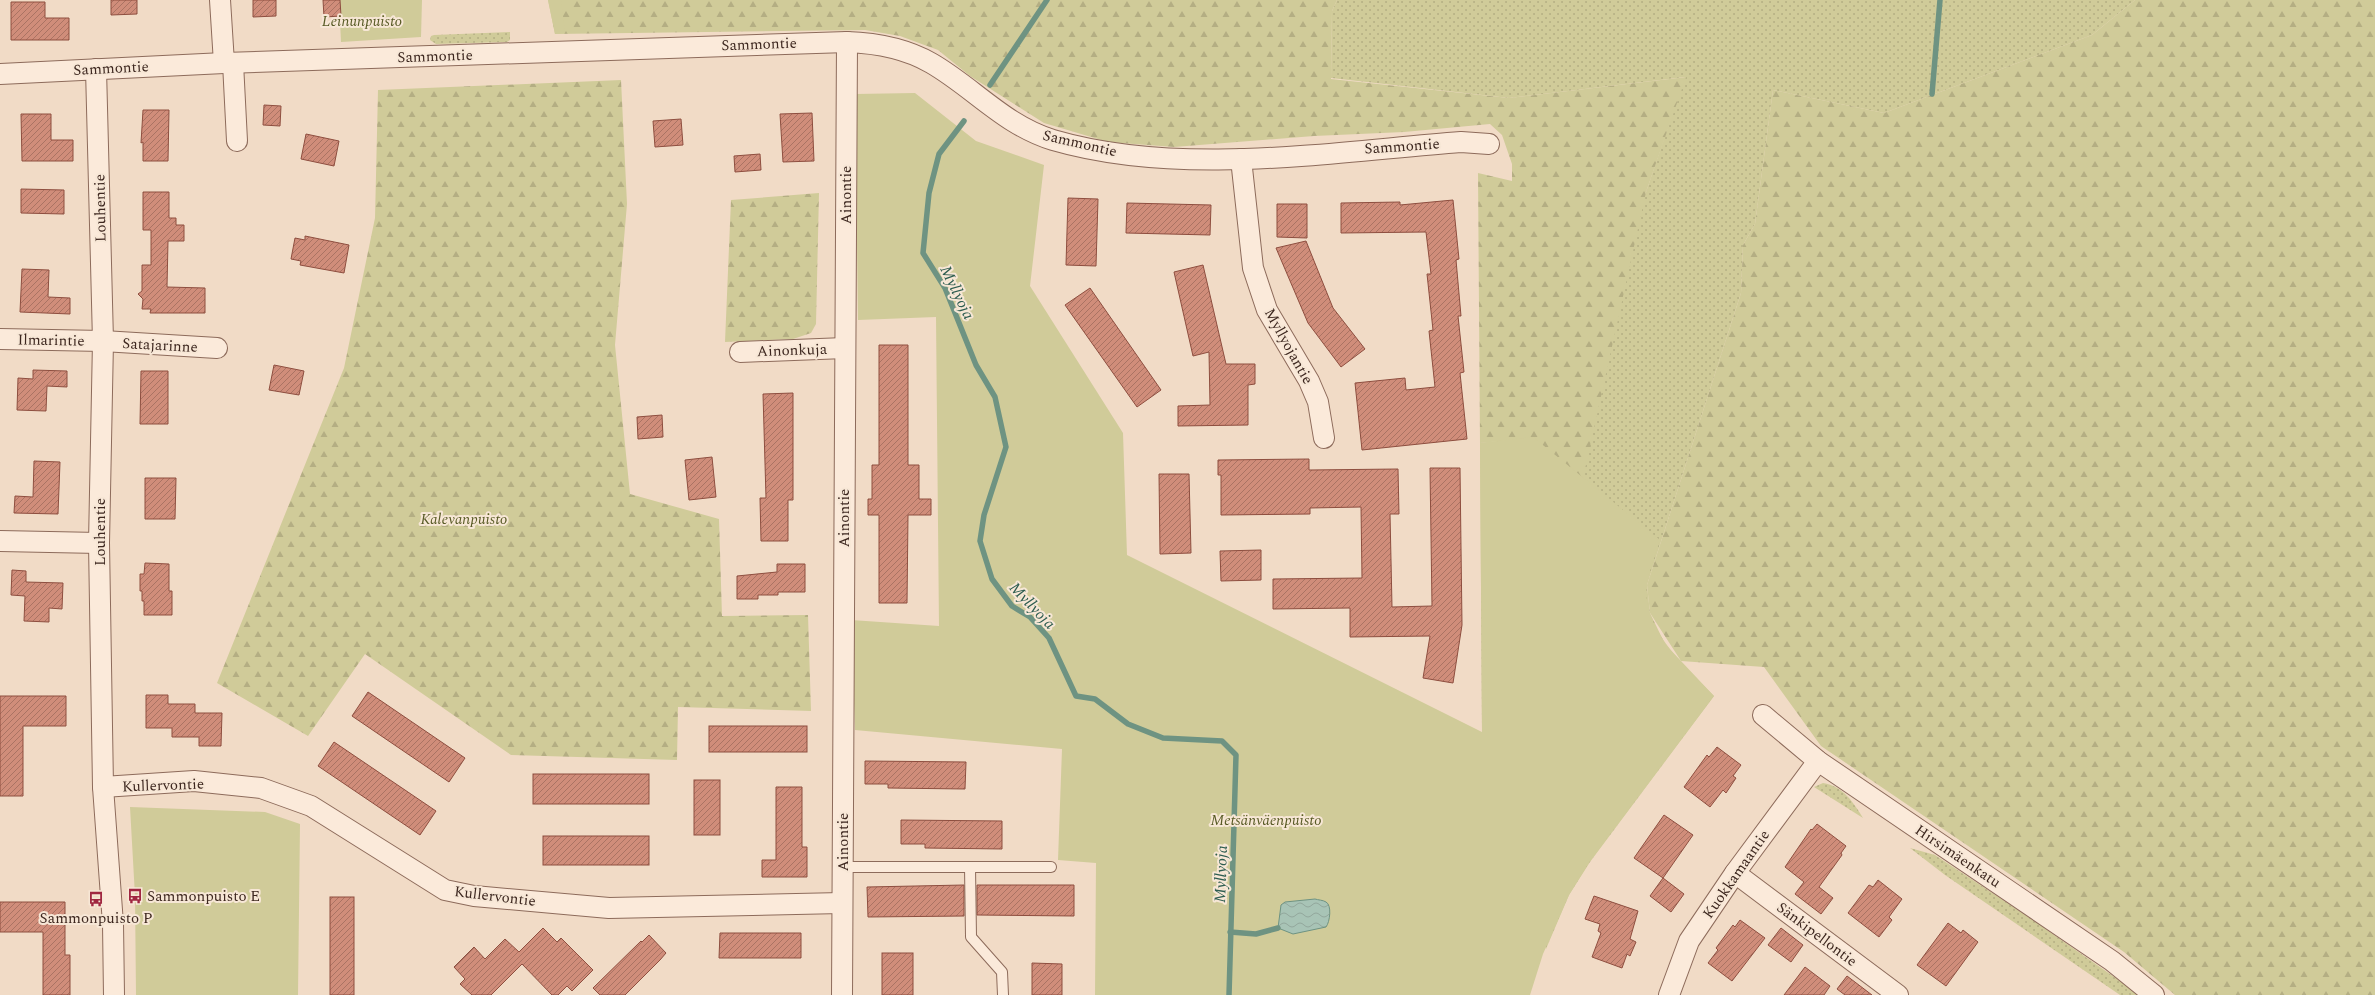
<svg xmlns="http://www.w3.org/2000/svg" width="2375" height="995" font-family="Spectral,serif">
<style>
.grass{fill:url(#grass-dots)}
.forest{fill:url(#forest-firs)}
.park{fill:#d0cb99}
.water{fill:url(#water-waves);stroke:#6e9382}
.lines{fill:none;stroke-linecap:round;stroke-linejoin:round}
.stream{stroke:#6e9382;stroke-width:5.5}
.building{fill:url(#building-hatch);stroke:#8e4e3f}
.service-casing{stroke:#8d6b5b;stroke-width:12}
.minor-casing{stroke:#8d6b5b;stroke-width:22}
.service{stroke:#fbeada;stroke-width:10}
.minor{stroke:#fbeada;stroke-width:20}
.labels{text-anchor:middle;stroke-width:4;stroke-linejoin:round;paint-order:stroke}
.park-label{font-size:15px;font-style:italic;fill:#585a25;stroke:#f7e7d6}
.street-label{font-size:15px;fill:#3d271f;stroke:#f7e7d6}
.poi-label{font-size:15px;fill:#3d271f;stroke:#f7e7d6;text-anchor:start}
.water-label{font-size:16px;font-style:italic;fill:#2e5d50;stroke:#f7e7d6}
</style>
<defs>
<pattern id="grass-dots" width="8" height="8" patternUnits="userSpaceOnUse"><rect width="8" height="8" fill="#d0cb99"/><path d="M2 2h.1M6 6h.1" fill="none" stroke="#b4ae83" stroke-width="1.8" stroke-linecap="round"/></pattern>
<pattern id="forest-firs" width="22" height="20" patternUnits="userSpaceOnUse"><rect width="22" height="20" fill="#d0cb99"/><path d="M5 1l3.5 6h-7zM16 11l3.5 6h-7z" fill="#b4ae83"/></pattern>
<pattern id="water-waves" width="16" height="10" patternUnits="userSpaceOnUse"><rect width="16" height="10" fill="#a8c4b6"/><path d="M0 5q4-4 8 0t8 0" fill="none" stroke="#92a89c"/></pattern>
<pattern id="building-hatch" width="6" height="6" patternUnits="userSpaceOnUse"><rect width="6" height="6" fill="#d08d7a"/><path d="M-1 1l2-2M0 6l6-6M5 7l2-2" fill="none" stroke="#aa7363"/></pattern>
</defs>
<rect width="100%" height="100%" fill="#f1dbc6"/>
<g class="grass">
<path d="M 1337,0 L 2135,0 L 2092,35 L 1884,113 L 1773,90 L 1755,224 L 1743,245 L 1741,293 L 1647,585 L 1650,613 L 1665,644 L 1714,696 L 1590,862 L 1569,895 L 1546,949 L 1482,732 L 1480,443 L 1533,437 L 1646,192 L 1685,77 L 1509,98 L 1331,78 L 1332,11 Z"/>
<path d="M 510,32 L 510,40 L 507,42 L 436,44 L 430,40 L 431,36 L 434,35 Z"/>
<path d="M 1823,783 C 1843,786 1853,802 1863,818 L 1814,787 Z"/>
<path d="M 1910,848 L 1935,855 L 2024,914 L 2140,995 L 2120,995 L 1945,875 Z"/>
</g>
<g class="forest">
<path d="M 548,0 L 1337,0 L 1332,11 L 1331,79 L 1509,98 L 1686,77 L 1646,192 L 1583,478 L 1533,438 L 1480,443 L 1478,173 L 1512,181 L 1512,164 L 1502,135 L 1490,124 L 1404,132 L 1314,136 L 1174,147 L 1108,142 L 1044,123 L 970,76 L 938,50 L 900,36 L 865,30 L 555,34 Z"/>
<path d="M 2135,0 L 2375,0 L 2375,995 L 2175,995 L 2124,952 L 1821,746 L 1764,667 L 1681,661 L 1650,613 L 1647,585 L 1741,293 L 1743,245 L 1755,224 L 1773,90 L 1884,113 L 2092,35 Z"/>
<path d="M 621,80 L 627,204 L 615,345 L 630,494 L 719,519 L 722,616 L 808,615 L 811,711 L 678,707 L 677,760 L 511,755 L 365,654 L 308,736 L 217,683 L 344,368 L 375,218 L 378,90 Z"/>
<path d="M 819,193 L 816,324 L 811,333 L 793,339 L 725,342 L 731,200 Z"/>
</g>
<g class="park">
<path d="M 339,0 L 422,0 L 421,37 L 341,42 Z"/>
<path d="M 548,0 L 561,0 L 565,32 L 555,34 Z"/>
<path d="M 915,93 L 976,141 L 1044,165 L 1030,286 L 1123,433 L 1127,555 L 1482,732 L 1480,443 L 1533,437 L 1660,540 C 1656,554 1649,570 1647,584 C 1640,628 1687,668 1714,696 L 1590,861 L 1569,895 L 1543,954 L 1530,995 L 1095,995 L 1096,863 L 1058,860 L 1062,749 L 855,730 L 851,620 L 939,626 L 936,317 L 858,320 L 855,94 Z"/>
<path d="M 130,807 L 265,812 L 300,824 L 298,995 L 136,995 L 135,896 Z"/>
</g>
<path class="water" d="M 1315,899 C 1318,900 1323,900 1326,902 C 1332,905 1330,922 1326,927 L 1293,934 L 1278,928 L 1281,905 L 1285,902 Z"/>
<g class="lines">
<g class="stream">
<path d="M 990,85 L 1047,0"/>
<path d="M 1932,94 L 1940,0"/>
<path d="M 964,121 L 939,154 L 929,193 L 923,253 L 945,288 L 976,365 L 995,397 L 1006,447 L 984,515 L 980,541 L 992,579 L 1012,606 L 1030,617 L 1049,638 L 1076,696 L 1095,699 L 1128,724 L 1163,738 L 1222,741 L 1236,755 L 1229,995"/>
<path d="M 1230,932 L 1256,934 L 1278,928"/>
</g>
</g>
<g class="building">
<path d="M 111,0 L 137,0 L 137,14 L 111,15 Z"/>
<path d="M 253,0 L 276,0 L 276,16 L 253,17 Z"/>
<path d="M 323,0 L 340,0 L 341,16 L 324,17 Z"/>
<path d="M 11,2 L 45,2 L 45,18 L 69,18 L 69,40 L 11,40 Z"/>
<path d="M 264,105 L 281,106 L 280,126 L 263,125 Z"/>
<path d="M 143,110 L 169,110 L 168,161 L 143,161 L 143,142 L 141,143 Z"/>
<path d="M 812,113 L 814,161 L 783,162 L 780,114 Z"/>
<path d="M 21,114 L 51,114 L 51,140 L 73,140 L 73,161 L 22,161 Z"/>
<path d="M 681,119 L 683,145 L 655,147 L 653,121 Z"/>
<path d="M 306,134 L 339,141 L 334,166 L 301,159 Z"/>
<path d="M 760,154 L 761,170 L 735,172 L 734,156 Z"/>
<path d="M 21,189 L 64,190 L 64,214 L 21,213 Z"/>
<path d="M 143,192 L 169,192 L 169,218 L 176,218 L 176,225 L 184,225 L 184,241 L 168,241 L 167,287 L 205,288 L 205,313 L 150,313 L 151,309 L 142,309 L 143,299 L 138,294 L 142,291 L 142,265 L 151,265 L 151,230 L 143,230 Z"/>
<path d="M 1068,198 L 1098,199 L 1096,266 L 1066,265 Z"/>
<path d="M 1453,200 L 1459,259 L 1456,260 L 1461,316 L 1458,316 L 1464,372 L 1460,373 L 1467,439 L 1362,450 L 1355,383 L 1405,378 L 1406,390 L 1435,387 L 1429,331 L 1433,330 L 1427,274 L 1431,274 L 1426,232 L 1341,233 L 1341,203 L 1400,202 L 1400,205 Z"/>
<path d="M 1127,203 L 1211,205 L 1210,235 L 1126,233 Z"/>
<path d="M 1277,204 L 1307,204 L 1307,238 L 1277,237 Z"/>
<path d="M 305,236 L 349,245 L 344,273 L 300,265 L 301,261 L 291,259 L 295,238 L 305,240 Z"/>
<path d="M 1306,241 L 1333,308 L 1365,349 L 1341,367 L 1308,323 L 1276,248 Z"/>
<path d="M 1203,265 L 1226,364 L 1255,364 L 1255,384 L 1248,385 L 1248,425 L 1178,426 L 1178,406 L 1210,405 L 1209,352 L 1193,356 L 1174,272 Z"/>
<path d="M 22,269 L 49,270 L 48,297 L 70,298 L 70,314 L 20,312 Z"/>
<path d="M 1090,288 L 1161,390 L 1137,407 L 1065,305 Z"/>
<path d="M 879,345 L 908,345 L 908,465 L 919,465 L 919,499 L 931,499 L 931,515 L 908,515 L 907,603 L 879,603 L 879,515 L 868,515 L 868,499 L 872,499 L 872,465 L 879,465 Z"/>
<path d="M 274,365 L 304,371 L 299,395 L 269,390 Z"/>
<path d="M 33,370 L 67,371 L 67,387 L 47,386 L 46,411 L 17,410 L 18,378 L 33,379 Z"/>
<path d="M 141,371 L 168,371 L 168,424 L 140,424 Z"/>
<path d="M 793,393 L 793,500 L 788,500 L 788,541 L 761,541 L 760,498 L 766,498 L 763,394 Z"/>
<path d="M 662,415 L 663,437 L 638,439 L 637,417 Z"/>
<path d="M 712,457 L 716,497 L 689,500 L 685,460 Z"/>
<path d="M 1309,459 L 1309,470 L 1398,469 L 1399,514 L 1390,514 L 1392,607 L 1432,606 L 1430,468 L 1460,468 L 1462,625 L 1453,683 L 1423,678 L 1430,636 L 1350,637 L 1350,608 L 1273,609 L 1273,579 L 1362,578 L 1361,507 L 1310,508 L 1310,514 L 1221,515 L 1221,475 L 1218,475 L 1218,460 Z"/>
<path d="M 34,461 L 60,462 L 58,514 L 14,513 L 15,496 L 33,497 Z"/>
<path d="M 1159,474 L 1189,474 L 1191,553 L 1160,554 Z"/>
<path d="M 145,478 L 176,478 L 175,519 L 145,519 Z"/>
<path d="M 1261,550 L 1261,580 L 1221,581 L 1220,551 Z"/>
<path d="M 145,563 L 169,564 L 169,591 L 172,591 L 172,615 L 144,615 L 144,601 L 142,601 L 142,591 L 140,591 L 140,574 L 144,574 Z"/>
<path d="M 777,564 L 805,564 L 805,592 L 778,592 L 778,595 L 758,595 L 758,599 L 737,599 L 737,576 L 777,572 Z"/>
<path d="M 12,570 L 26,571 L 26,582 L 63,583 L 62,609 L 49,608 L 49,622 L 24,621 L 25,596 L 11,595 Z"/>
<path d="M 368,692 L 465,758 L 449,782 L 352,716 Z"/>
<path d="M 146,695 L 168,695 L 168,704 L 195,704 L 195,713 L 222,713 L 221,746 L 199,746 L 199,737 L 172,737 L 172,728 L 146,728 Z"/>
<path d="M 0,696 L 66,696 L 66,726 L 23,726 L 23,796 L 0,796 Z"/>
<rect x="709" y="726" width="98" height="26"/>
<path d="M 334,742 L 436,811 L 420,835 L 318,766 Z"/>
<path d="M 1717,747 L 1741,765 L 1733,776 L 1736,778 L 1726,793 L 1723,790 L 1710,807 L 1684,787 L 1707,755 L 1709,757 Z"/>
<path d="M 865,761 L 966,762 L 965,789 L 888,788 L 888,784 L 865,784 Z"/>
<rect x="533" y="774" width="116" height="30"/>
<rect x="694" y="780" width="26" height="55"/>
<path d="M 776,787 L 802,787 L 802,847 L 807,847 L 807,877 L 762,877 L 762,860 L 776,860 Z"/>
<path d="M 1664,815 L 1693,835 L 1663,878 L 1634,858 Z"/>
<path d="M 901,820 L 1002,821 L 1002,849 L 925,848 L 925,844 L 901,844 Z"/>
<path d="M 1817,824 L 1846,846 L 1841,853 L 1842,855 L 1819,887 L 1833,898 L 1821,914 L 1795,894 L 1804,882 L 1785,867 L 1811,829 L 1812,830 Z"/>
<rect x="543" y="836" width="106" height="29"/>
<path d="M 1663,878 L 1684,894 L 1671,912 L 1650,896 Z"/>
<path d="M 1878,880 L 1902,899 L 1889,917 L 1892,920 L 1879,937 L 1848,913 L 1869,885 L 1873,887 Z"/>
<path d="M 964,885 L 964,916 L 868,917 L 867,887 Z"/>
<path d="M 977,885 L 1074,885 L 1074,916 L 977,915 Z"/>
<path d="M 1594,896 L 1638,911 L 1630,939 L 1636,942 L 1630,956 L 1627,954 L 1622,968 L 1592,957 L 1601,933 L 1598,931 L 1600,924 L 1585,919 Z"/>
<rect x="330" y="897" width="24" height="98"/>
<path d="M 0,902 L 65,902 L 65,955 L 70,955 L 70,995 L 43,995 L 43,932 L 0,932 Z"/>
<path d="M 1740,920 L 1765,938 L 1732,981 L 1708,963 L 1718,950 L 1716,948 L 1733,925 L 1735,927 Z"/>
<path d="M 1948,923 L 1961,933 L 1963,930 L 1978,942 L 1946,986 L 1917,965 Z"/>
<path d="M 543,928 L 557,942 L 561,938 L 593,970 L 572,991 L 567,986 L 558,995 L 552,995 L 522,964 L 491,995 L 472,995 L 460,984 L 465,979 L 454,967 L 474,947 L 485,959 L 505,939 L 519,952 Z"/>
<path d="M 1781,928 L 1803,945 L 1791,962 L 1768,945 Z"/>
<path d="M 720,933 L 801,933 L 801,958 L 719,958 Z"/>
<path d="M 649,935 L 666,953 L 660,960 L 625,995 L 600,995 L 593,988 L 641,941 L 642,942 Z"/>
<rect x="882" y="953" width="31" height="42"/>
<path d="M 1032,963 L 1062,964 L 1062,995 L 1032,995 Z"/>
<path d="M 1805,967 L 1830,986 L 1824,995 L 1784,995 Z"/>
<path d="M 1847,976 L 1872,995 L 1845,995 L 1837,989 Z"/>
</g>
<g class="lines">
<g class="service-casing">
<g id="service">
<path d="M 843,867 L 1051,867"/>
<path d="M 970,867 L 971,937 L 1002,972 L 1003,995"/>
</g>
</g>
<g class="minor-casing">
<g id="minor">
<path d="M 220,0 L 224,63"/>
<path d="M 233,63 L 237,141"/>
<path d="M 96,69 L 103,341 L 99,543 L 103,787 L 113,924 L 114,995"/>
<path d="M 0,74 L 224,63 L 847,42 C 875,43 905,48 931,63 C 973,87 1004,125 1053,140 C 1180,177 1331,152 1461,142 L 1489,144"/>
<path d="M 1241,159 L 1253,268 L 1267,310 L 1309,381 L 1318,402 L 1324,438"/>
<path d="M 0,339 L 103,341 L 217,348"/>
<path d="M 740,352 L 845,348"/>
<path d="M 0,541 L 99,543"/>
<path d="M 1763,715 L 1818,761 L 2112,961 L 2154,995"/>
<path d="M 103,787 L 194,781 L 261,788 L 311,806 L 445,890 L 474,896 L 609,908 L 842,903"/>
<path d="M 1735,873 L 1898,995"/>
<path d="M 842,995 L 847,42"/>
<path d="M 1669,995 L 1689,941 L 1735,873 L 1818,761"/>
</g>
</g>
<use href="#service" class="service"/>
<use href="#minor" class="minor"/>
</g>
<defs>
<g id="bus-bare" transform="scale(1.2)"><path d="M-5-6H5V4H4V6H2V4H-2V6H-4V4H-5ZM-3.5-4V0h7V-4ZM-3.5 1.2v1.5H-2V1.2ZM2 1.2v1.5H3.5V1.2Z" fill="#a02741" stroke="#f7e7d6" stroke-width="2.5" paint-order="stroke"/></g>
</defs>
<g fill-rule="evenodd">
<use href="#bus-bare" x="135" y="896"/>
<use href="#bus-bare" x="96" y="899"/>
</g>
<g class="labels">
<g class="park-label">
<text x="362" y="26">Leinunpuisto</text>
<text x="464" y="524">Kalevanpuisto</text>
<text x="1266" y="825">Metsänväenpuisto</text>
</g>
<g class="street-label">
<text transform="translate(759 44) rotate(-2)" y="5">Sammontie</text>
<text transform="translate(435 56) rotate(-2)" y="5">Sammontie</text>
<text transform="translate(111 68) rotate(-3)" y="5">Sammontie</text>
<text transform="translate(1080 143) rotate(13)" y="5">Sammontie</text>
<text transform="translate(1402 146) rotate(-4)" y="5">Sammontie</text>
<text transform="translate(846 195) rotate(-90)" y="5">Ainontie</text>
<text transform="translate(100 208) rotate(-91)" y="5">Louhentie</text>
<text transform="translate(51 340) rotate(1)" y="5">Ilmarintie</text>
<text transform="translate(160 345) rotate(3)" y="5">Satajarinne</text>
<text transform="translate(1289 346) rotate(61)" y="5">Myllyojantie</text>
<text transform="translate(792 350) rotate(-2)" y="5">Ainonkuja</text>
<text transform="translate(844 518) rotate(-90)" y="5">Ainontie</text>
<text transform="translate(100 532) rotate(-90)" y="5">Louhentie</text>
<text transform="translate(163 785) rotate(-2)" y="5">Kullervontie</text>
<text transform="translate(843 842) rotate(-90)" y="5">Ainontie</text>
<text transform="translate(1958 856) rotate(34)" y="5">Hirsimäenkatu</text>
<text transform="translate(1736 874) rotate(-55)" y="5">Kuokkamaantie</text>
<text transform="translate(495 896) rotate(7)" y="5">Kullervontie</text>
<text transform="translate(1817 934) rotate(37)" y="5">Sänkipellontie</text>
</g>
<g class="poi-label">
<text x="147" y="901">Sammonpuisto E</text>
<text x="96" y="923" text-anchor="middle">Sammonpuisto P</text>
</g>
<g class="water-label">
<text transform="translate(958 292) rotate(64)" y="6">Myllyoja</text>
<text transform="translate(1033 605) rotate(46)" y="6">Myllyoja</text>
<text transform="translate(1220 874) rotate(-88)" y="6">Myllyoja</text>
</g>
</g>
</svg>
